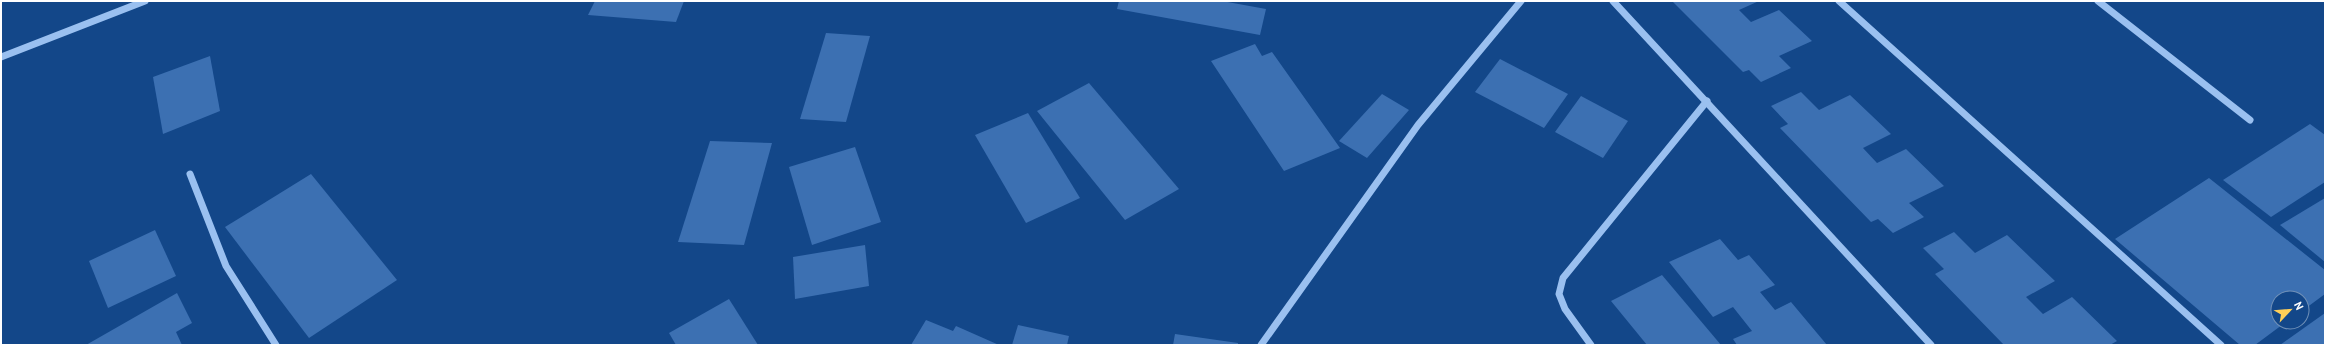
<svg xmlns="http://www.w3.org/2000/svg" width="2326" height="346" font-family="'PT Sans',sans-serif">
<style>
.building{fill:#3c70b2}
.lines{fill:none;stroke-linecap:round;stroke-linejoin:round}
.minor{stroke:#9ac0f0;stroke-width:7}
</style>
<rect width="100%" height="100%" fill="#134789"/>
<g class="building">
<path d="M 595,1 L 684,1 L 676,22 L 588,15 Z"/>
<path d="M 1119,1 L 1222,1 L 1266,9 L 1260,35 L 1117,9 Z"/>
<path d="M 1672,1 L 1759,1 L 1739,10 L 1751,22 L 1779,10 L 1812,41 L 1779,56 L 1791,68 L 1761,82 L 1749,70 L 1743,72 Z"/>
<path d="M 826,33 L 870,36 L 846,122 L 800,119 Z"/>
<path d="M 1255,44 L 1262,56 L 1272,52 L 1340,148 L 1284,171 L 1211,61 Z"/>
<path d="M 210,56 L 220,111 L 163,134 L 153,77 Z"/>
<path d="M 1500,59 L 1568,94 L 1544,128 L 1475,92 Z"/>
<path d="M 1089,83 L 1179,189 L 1125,220 L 1037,111 Z"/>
<path d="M 1801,92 L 1819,110 L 1850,95 L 1891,134 L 1863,148 L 1877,163 L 1906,149 L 1944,186 L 1909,203 L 1924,217 L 1893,233 L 1878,219 L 1871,222 L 1780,128 L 1788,124 L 1771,106 Z"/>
<path d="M 1382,94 L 1409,110 L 1367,158 L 1339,141 Z"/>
<path d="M 1581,96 L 1628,121 L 1603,158 L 1555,132 Z"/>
<path d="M 1028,113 L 1080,198 L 1026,223 L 975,135 Z"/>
<path d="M 2310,124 L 2325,135 L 2325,182 L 2271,217 L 2223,180 Z"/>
<path d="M 710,141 L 772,143 L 744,245 L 678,242 Z"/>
<path d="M 855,147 L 881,222 L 812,245 L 789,167 Z"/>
<path d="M 311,174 L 397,280 L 309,338 L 225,227 Z"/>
<path d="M 2209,178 L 2325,270 L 2325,294 L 2302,311 L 2302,298 L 2278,298 L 2278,322 L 2286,322 L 2255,345 L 2240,345 L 2115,239 Z"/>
<path d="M 2325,198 L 2325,262 L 2280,225 Z"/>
<path d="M 155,230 L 176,276 L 108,308 L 89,261 Z"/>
<path d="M 1954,232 L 1975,253 L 2007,235 L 2055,281 L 2026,297 L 2043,314 L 2072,297 L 2117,341 L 2110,345 L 2004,345 L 1935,274 L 1944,269 L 1923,248 Z"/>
<path d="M 1720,239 L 1738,260 L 1749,255 L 1775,285 L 1760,292 L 1775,310 L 1791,302 L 1827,345 L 1737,345 L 1733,339 L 1752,331 L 1733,307 L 1713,317 L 1669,262 Z"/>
<path d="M 865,245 L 869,286 L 795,299 L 793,257 Z"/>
<path d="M 1662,275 L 1721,345 L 1647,345 L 1611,301 Z"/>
<path d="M 177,293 L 192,323 L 176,332 L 182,345 L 86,345 Z"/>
<path d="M 729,299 L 758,345 L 676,345 L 669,333 Z"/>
<path d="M 2325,313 L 2325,345 L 2280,345 Z"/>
<path d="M 926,320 L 953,331 L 956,326 L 999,345 L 911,345 Z"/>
<path d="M 1018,325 L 1069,336 L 1067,345 L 1012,345 Z"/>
<path d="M 1175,334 L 1238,343 L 1238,345 L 1173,345 Z"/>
</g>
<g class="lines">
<g class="minor">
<path d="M 1613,1 L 1931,345"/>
<path d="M 1839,1 L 2221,345"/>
<path d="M 2098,1 L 2250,120"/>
<path d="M 1,57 L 145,1"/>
<path d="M 190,174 L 226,266 L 276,345"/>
<path d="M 1261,345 L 1418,125 L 1521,1"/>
<path d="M 1591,345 L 1565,309 L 1559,294 L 1563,278 L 1707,101"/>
</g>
</g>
<rect width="2326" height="346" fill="none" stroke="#ffffff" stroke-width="4"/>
<g transform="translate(2290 310) rotate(64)"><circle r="19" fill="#134789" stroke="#7191b8"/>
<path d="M0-3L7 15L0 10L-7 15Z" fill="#ffcf58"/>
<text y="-6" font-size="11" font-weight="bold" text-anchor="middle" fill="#ffffff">N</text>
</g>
</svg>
